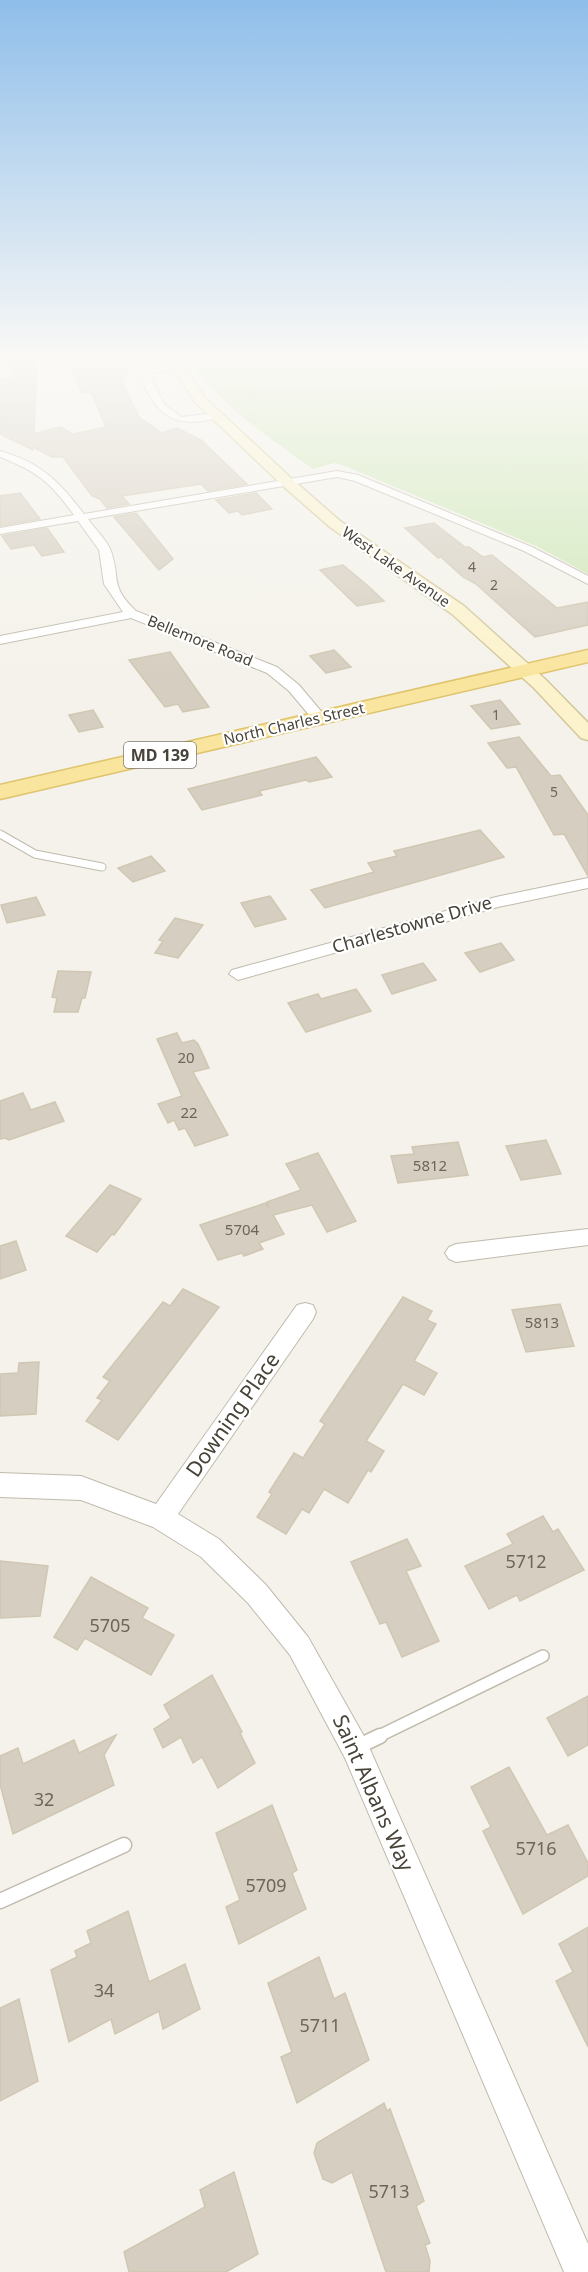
<svg xmlns="http://www.w3.org/2000/svg" width="588" height="2272" font-family="'Noto Sans',sans-serif">
<style>
.green{fill:#cde7b5}
.building{fill:#d6cec0;stroke:#d0c7b3;stroke-width:1.5}
.lines{fill:none;stroke-linecap:round;stroke-linejoin:round}
.lane-far2-casing{stroke:#c0baad;stroke-width:9}
.lane-far1-casing{stroke:#c0baad;stroke-width:14}
.lane-casing{stroke:#c0baad;stroke-width:17}
.street-casing{stroke:#c0baad;stroke-width:2}
.secondary-casing{stroke:#d2c79c;stroke-width:3}
.primary-casing{stroke:#dfc36d;stroke-width:3}
.lane-far2{stroke:#fff;stroke-width:7}
.lane-far1{stroke:#fff;stroke-width:11}
.lane{stroke:#fff;stroke-width:14}
.street{fill:#fff;fill-rule:evenodd}
.secondary{fill:#fcf3cc;fill-rule:evenodd}
.primary{fill:#fae59e;fill-rule:evenodd}
.labels{text-anchor:middle;stroke-width:4.5;stroke-linejoin:round;paint-order:stroke}
.far-number-label{font-size:14px;fill:#6c665a}
.far-street-label{font-size:15px;fill:#484338;stroke:#fff}
.number-label{font-size:15px;fill:#6c665a}
.shield{fill:#fff;stroke:#7f7b74;stroke-width:1.5}
.shield-label{font-size:16px;font-weight:bold;fill:#484338}
.street-label{font-size:18px;fill:#484338;stroke:#fff}
.near-number-label{font-size:18px;fill:#6c665a}
.near-street-label{font-size:21px;fill:#484338;stroke:#fff}
</style>
<rect width="100%" height="100%" fill="#f4f2ea"/>
<path class="green" d="M 187,357 L 588,357 L 588,574 L 536,546 L 345,466 L 334,463 L 313,469 C 268,437 217,403 187,357 Z"/>
<g class="building">
<path d="M 37,357 L 34,434 L 60,427 L 73,434 L 106,427 L 91,392 L 82,393 L 72,369 L 130,369 L 121,379 L 139,417 L 162,433 L 177,428 L 201,440 L 247,484 L 208,491 L 201,484 L 122,496 L 129,504 L 107,508 L 100,499 L 92,496 L 63,457 L 52,457 L 33,447 L 33,450 L 0,434 L 0,380 L 14,378 L 5,358 Z"/>
<path d="M 20,493 L 40,519 L 0,526 L 0,496 Z"/>
<path d="M 256,493 L 272,509 L 242,515 L 238,511 L 229,513 L 216,500 Z"/>
<path d="M 136,513 L 173,559 L 159,570 L 114,517 Z"/>
<path d="M 434,523 L 465,547 L 469,547 L 483,557 L 492,555 L 557,608 L 588,602 L 588,625 L 535,637 L 476,584 L 463,577 L 441,557 L 438,558 L 405,528 Z"/>
<path d="M 47,528 L 64,552 L 42,556 L 34,545 L 11,549 L 2,536 Z"/>
<path d="M 343,565 L 367,585 L 384,601 L 357,606 L 320,570 Z"/>
<path d="M 334,650 L 351,667 L 326,673 L 310,656 Z"/>
<path d="M 170,652 L 196,689 L 209,707 L 183,712 L 178,704 L 165,707 L 129,660 Z"/>
<path d="M 500,700 L 520,724 L 491,729 L 471,706 Z"/>
<path d="M 93,710 L 103,727 L 79,732 L 69,715 Z"/>
<path d="M 519,737 L 551,776 L 560,775 L 588,815 L 588,876 L 564,834 L 554,835 L 516,767 L 507,768 L 488,743 Z"/>
<path d="M 316,757 L 332,777 L 309,782 L 306,780 L 259,791 L 262,795 L 202,810 L 188,789 Z"/>
<path d="M 480,830 L 504,857 L 325,908 L 311,890 L 374,872 L 368,863 L 397,856 L 394,851 Z"/>
<path d="M 151,856 L 165,871 L 133,882 L 118,868 Z"/>
<path d="M 270,896 L 286,919 L 255,927 L 241,903 Z"/>
<path d="M 36,897 L 45,915 L 7,923 L 1,905 Z"/>
<path d="M 175,918 L 203,925 L 178,958 L 155,953 L 163,941 L 159,940 Z"/>
<path d="M 501,943 L 514,960 L 480,972 L 465,953 Z"/>
<path d="M 423,963 L 436,980 L 392,994 L 382,975 Z"/>
<path d="M 58,971 L 91,972 L 85,998 L 82,998 L 78,1012 L 54,1012 L 57,998 L 52,997 Z"/>
<path d="M 356,989 L 371,1011 L 306,1032 L 288,1003 L 318,994 L 321,999 Z"/>
<path d="M 177,1033 L 182,1043 L 194,1040 L 198,1044 L 209,1068 L 193,1072 L 228,1135 L 195,1146 L 185,1128 L 179,1130 L 174,1120 L 168,1123 L 158,1104 L 182,1096 L 157,1039 Z"/>
<path d="M 23,1093 L 31,1110 L 55,1102 L 64,1121 L 9,1140 L 5,1138 L 0,1139 L 0,1101 Z"/>
<path d="M 546,1140 L 561,1174 L 521,1180 L 506,1146 Z"/>
<path d="M 458,1142 L 468,1175 L 398,1183 L 391,1156 L 414,1154 L 412,1147 Z"/>
<path d="M 318,1153 L 356,1221 L 327,1232 L 312,1205 L 273,1215 L 284,1234 L 259,1243 L 263,1249 L 244,1256 L 242,1253 L 218,1260 L 200,1225 L 266,1203 L 269,1208 L 267,1202 L 301,1190 L 286,1164 Z"/>
<path d="M 110,1185 L 141,1199 L 114,1235 L 112,1234 L 97,1252 L 66,1236 Z"/>
<path d="M 16,1241 L 26,1270 L 0,1279 L 0,1246 Z"/>
<path d="M 183,1289 L 219,1307 L 118,1440 L 86,1421 L 102,1400 L 97,1398 L 110,1381 L 103,1377 L 163,1302 L 170,1306 Z"/>
<path d="M 403,1297 L 432,1311 L 427,1320 L 436,1324 L 414,1361 L 437,1373 L 424,1395 L 403,1384 L 366,1441 L 384,1451 L 371,1472 L 368,1470 L 348,1503 L 324,1489 L 309,1513 L 302,1509 L 286,1534 L 257,1517 L 272,1494 L 269,1492 L 294,1453 L 303,1458 L 325,1424 L 320,1421 Z"/>
<path d="M 560,1304 L 574,1346 L 526,1352 L 512,1310 Z"/>
<path d="M 39,1362 L 36,1414 L 0,1416 L 0,1374 L 18,1373 L 19,1363 Z"/>
<path d="M 543,1516 L 553,1532 L 558,1529 L 584,1570 L 520,1601 L 517,1595 L 489,1609 L 465,1566 L 513,1544 L 507,1534 Z"/>
<path d="M 407,1539 L 421,1566 L 406,1571 L 439,1641 L 402,1657 L 386,1622 L 380,1624 L 351,1562 Z"/>
<path d="M 0,1561 L 48,1566 L 40,1616 L 0,1618 Z"/>
<path d="M 91,1577 L 148,1608 L 142,1618 L 174,1635 L 151,1675 L 85,1638 L 77,1650 L 54,1637 Z"/>
<path d="M 212,1675 L 242,1732 L 240,1733 L 255,1763 L 218,1788 L 202,1757 L 193,1763 L 181,1737 L 163,1748 L 154,1729 L 171,1718 L 164,1705 Z"/>
<path d="M 588,1696 L 588,1745 L 568,1756 L 547,1718 Z"/>
<path d="M 116,1735 L 104,1755 L 114,1785 L 13,1834 L 0,1784 L 0,1756 L 18,1748 L 23,1764 L 74,1740 L 79,1753 Z"/>
<path d="M 509,1767 L 547,1835 L 568,1825 L 588,1863 L 588,1876 L 523,1914 L 483,1831 L 491,1827 L 471,1787 Z"/>
<path d="M 272,1805 L 297,1870 L 292,1873 L 306,1909 L 239,1944 L 226,1907 L 240,1900 L 216,1833 Z"/>
<path d="M 128,1911 L 149,1982 L 185,1964 L 200,2009 L 163,2029 L 159,2011 L 115,2034 L 111,2019 L 69,2042 L 51,1970 L 77,1957 L 75,1951 L 91,1943 L 87,1931 Z"/>
<path d="M 588,1927 L 588,2047 L 556,1981 L 573,1972 L 559,1944 Z"/>
<path d="M 319,1957 L 334,1999 L 345,1993 L 369,2060 L 297,2103 L 281,2057 L 292,2052 L 268,1983 Z"/>
<path d="M 19,1999 L 38,2081 L 0,2101 L 0,2008 Z"/>
<path d="M 384,2103 L 387,2111 L 390,2109 L 424,2201 L 416,2206 L 430,2243 L 425,2245 L 430,2261 L 429,2272 L 386,2272 L 352,2172 L 332,2183 L 323,2179 L 314,2153 L 317,2143 Z"/>
<path d="M 234,2172 L 258,2254 L 226,2272 L 129,2272 L 124,2252 L 205,2207 L 200,2190 Z"/>
</g>
<g class="lines">
<g class="lane-far2-casing">
<path id="lane-far2" d="M 0,834 L 35,854 L 102,867"/>
</g>
<g class="lane-far1-casing">
<path id="lane-far1" d="M 377,1737 L 543,1656"/>
</g>
<g class="lane-casing">
<g id="lane">
<path d="M 357,1747 L 380,1736"/>
<path d="M 0,1901 L 124,1845"/>
</g>
</g>
<g class="street-casing">
<g id="street">
<path d="M 177,362 L 180,367 L 149,374 L 164,404 L 181,417 L 216,413 L 221,416 L 219,418 C 191,424 169,426 152,399 C 147,391 142,383 141,373 Z"/>
<path d="M 0,451 C 40,462 59,481 84,514 L 337,471 L 358,475 L 532,547 L 588,576 L 588,584 L 524,551 L 355,481 L 337,477 L 88,519 C 95,529 107,540 111,551 C 121,580 109,585 136,611 L 277,667 L 299,685 L 325,716 L 327,719 L 320,723 L 315,722 L 289,691 L 267,673 L 131,618 L 0,644 L 0,636 L 123,612 L 104,584 L 99,550 L 78,521 L 0,534 L 0,528 L 74,515 C 50,482 38,472 0,457 Z"/>
<path d="M 588,878 L 588,888 L 498,907 L 238,980 L 229,974 L 232,970 L 496,897 Z"/>
<path d="M 588,1229 L 588,1245 L 456,1262 L 449,1259 L 445,1253 L 449,1247 L 456,1244 Z"/>
<path d="M 305,1303 L 313,1305 L 316,1312 L 313,1319 L 178,1514 L 219,1539 L 266,1585 L 308,1637 L 365,1738 L 588,2244 L 588,2272 L 564,2272 L 345,1758 L 290,1655 L 248,1603 L 201,1557 L 153,1527 L 81,1500 L 0,1497 L 0,1473 L 81,1476 L 156,1504 L 297,1305 Z"/>
</g>
</g>
<g class="secondary-casing">
<path id="secondary" d="M 166,357 L 178,357 L 204,397 L 292,479 L 340,521 L 464,606 L 546,680 L 588,723 L 588,740 L 581,738 L 534,688 L 452,614 L 330,527 L 282,485 L 195,402 Z"/>
</g>
<g class="primary-casing">
<path id="primary" d="M 588,650 L 588,662 L 0,799 L 0,785 Z"/>
</g>
<use href="#lane-far2" class="lane-far2"/>
<use href="#lane-far1" class="lane-far1"/>
<use href="#lane" class="lane"/>
<use href="#street" class="street"/>
<use href="#secondary" class="secondary"/>
<use href="#primary" class="primary"/>
</g>
<linearGradient id="sky" x2="0" y2="1"><stop stop-color="#8fbeea"/><stop offset="0.53" stop-color="#faf9f6"/><stop offset="1" stop-color="#faf9f6" stop-opacity="0"/></linearGradient>
<rect width="588" height="675" fill="url(#sky)"/>
<g class="labels">
<g class="far-number-label">
<text x="472" y="572">4</text>
<text x="494" y="590">2</text>
<text x="496" y="720">1</text>
<text x="554" y="797">5</text>
</g>
<g class="far-street-label">
<text transform="translate(396 567) rotate(35)" y="5">West Lake Avenue</text>
<text transform="translate(200 641) rotate(22)" y="5">Bellemore Road</text>
<text transform="translate(294 724) rotate(-13)" y="5">North Charles Street</text>
</g>
<g class="number-label">
<text x="186" y="1063">20</text>
<text x="189" y="1118">22</text>
<text x="430" y="1171">5812</text>
<text x="242" y="1235">5704</text>
<text x="542" y="1328">5813</text>
</g>
<rect class="shield" x="124" y="742" width="72" height="26" rx="4.5"/>
<g class="shield-label">
<text x="160" y="761">MD 139</text>
</g>
<g class="street-label">
<text transform="translate(412 925) rotate(-16)" y="6">Charlestowne Drive</text>
</g>
<g class="near-number-label">
<text x="526" y="1568">5712</text>
<text x="110" y="1632">5705</text>
<text x="44" y="1806">32</text>
<text x="536" y="1855">5716</text>
<text x="266" y="1892">5709</text>
<text x="104" y="1997">34</text>
<text x="320" y="2032">5711</text>
<text x="389" y="2198">5713</text>
</g>
<g class="near-street-label">
<text transform="translate(233 1415) rotate(-55)" y="7">Downing Place</text>
<text transform="translate(373 1793) rotate(66)" y="7">Saint Albans Way</text>
</g>
</g>
</svg>
